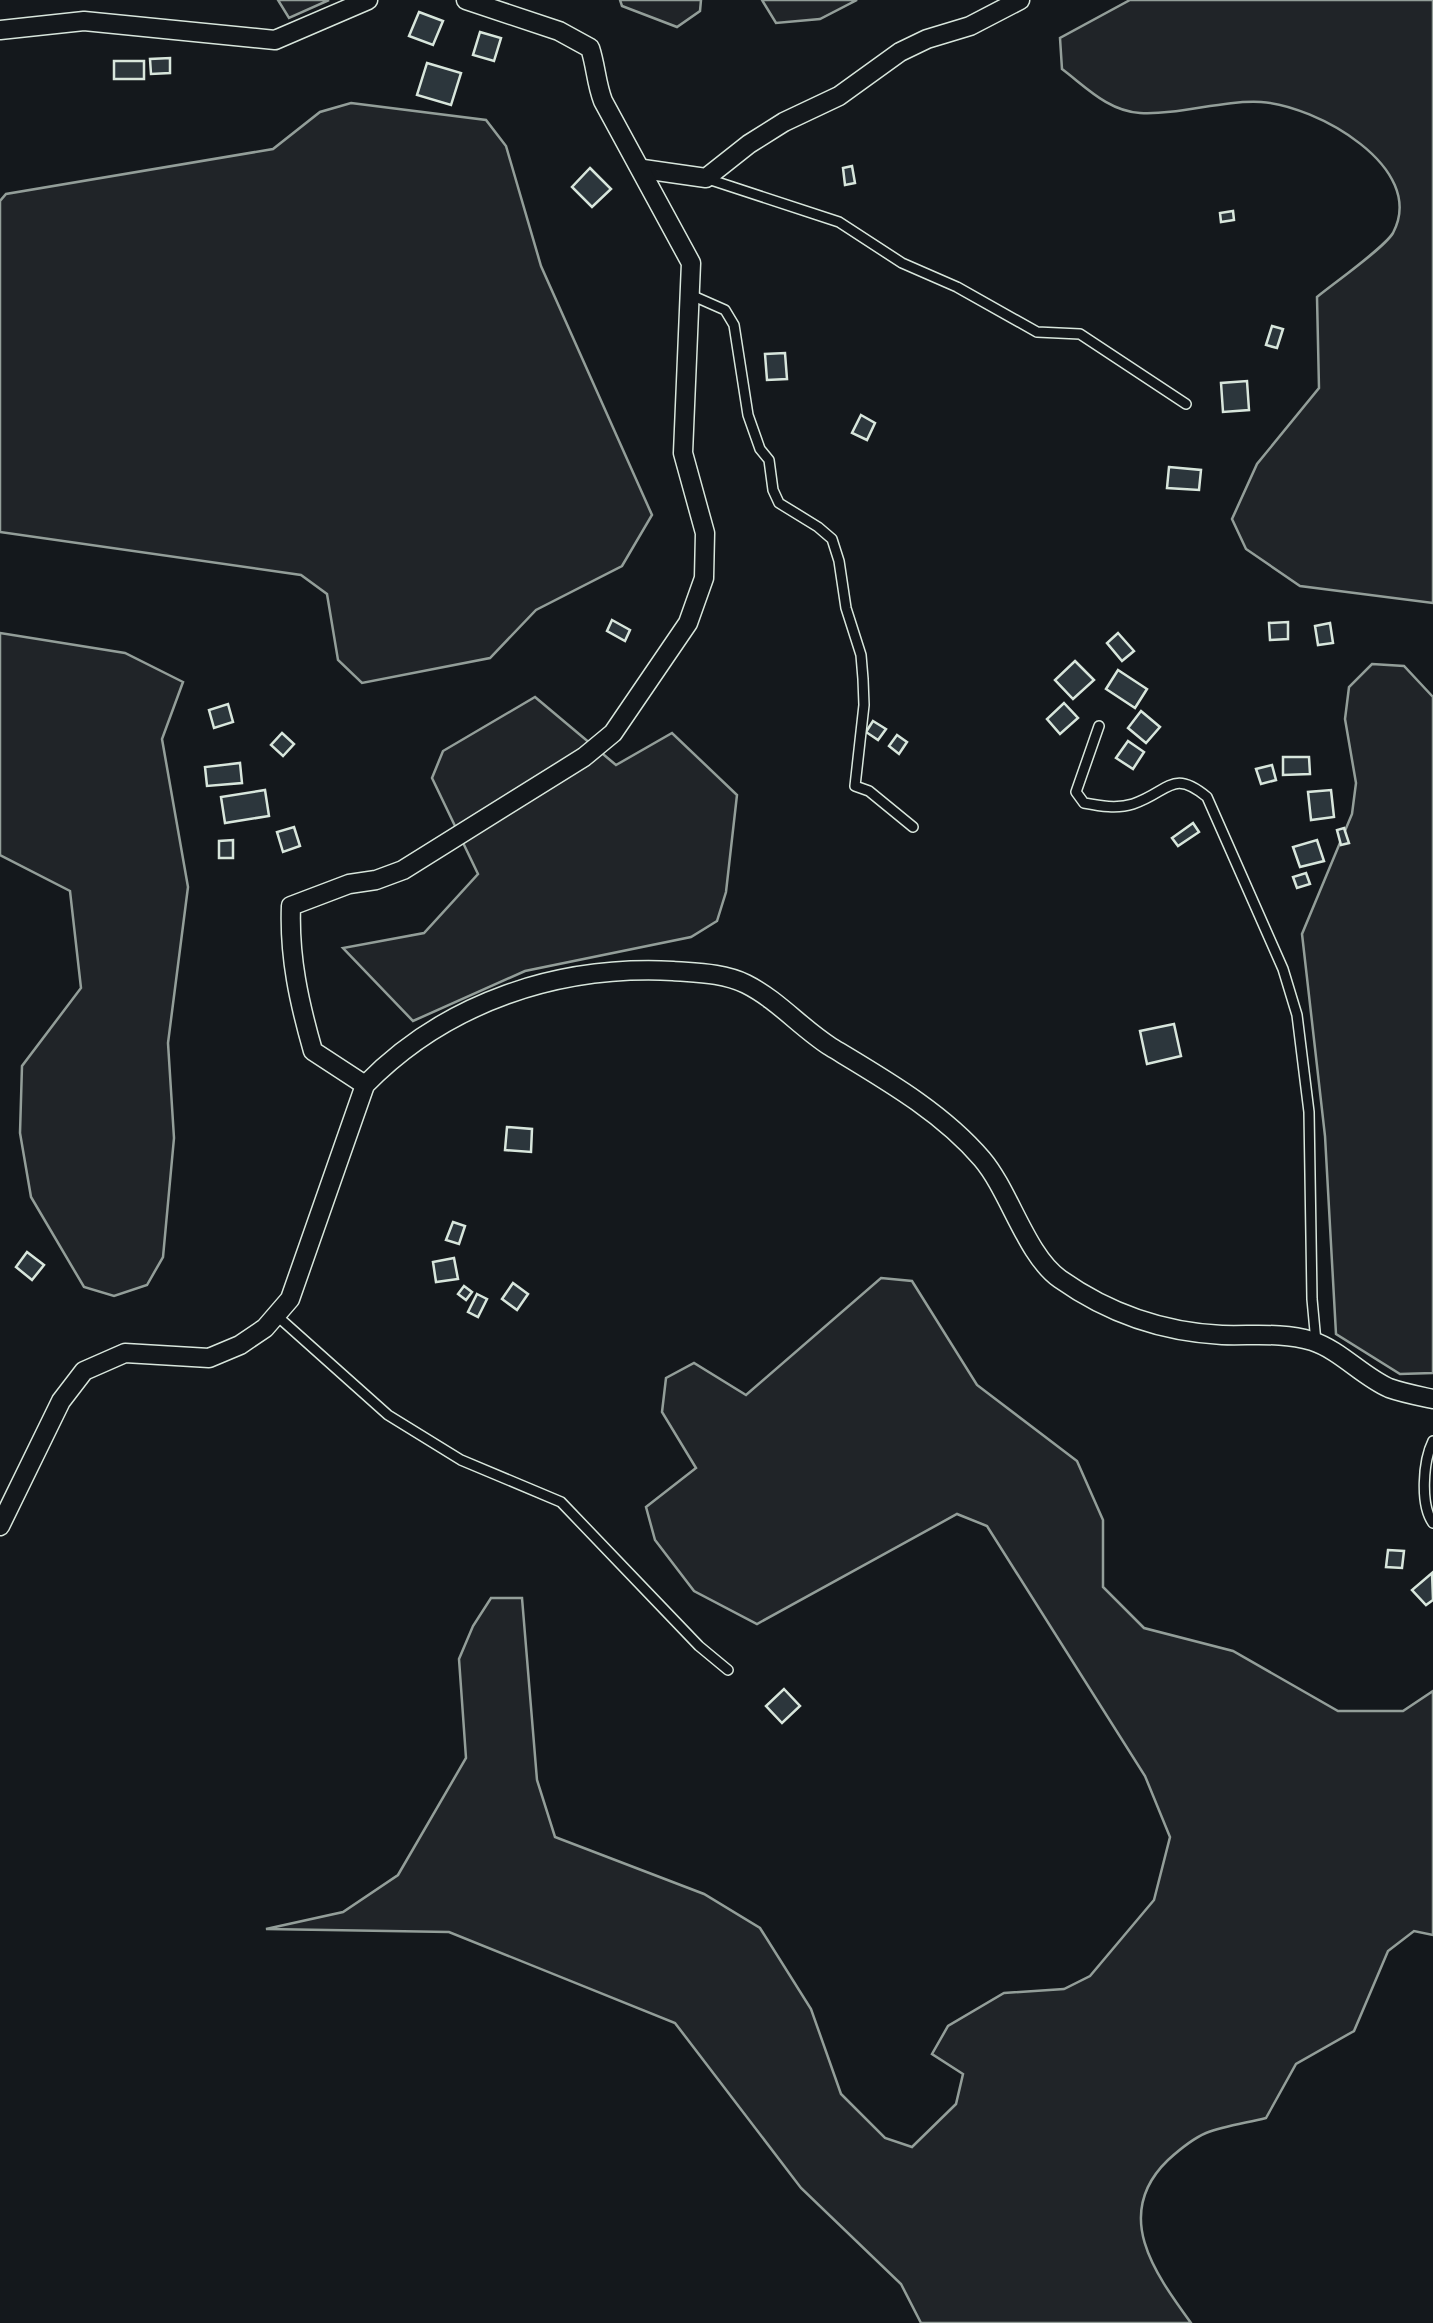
<svg xmlns="http://www.w3.org/2000/svg" width="1433" height="2323" font-family="'DejaVu Sans',sans-serif">
<style>
.green{fill:#202428;stroke:#939e99;stroke-width:2.5}
.building{fill:#2c363c;stroke:#d8e6dc;stroke-width:2.5}
.lines{fill:none;stroke-linecap:round;stroke-linejoin:round}
.lane-casing{stroke:#d8e6dc;stroke-width:12}
.street-casing{stroke:#d8e6dc;stroke-width:21}
.lane{stroke:#14181c;stroke-width:9}
.street{stroke:#14181c;stroke-width:18}
</style>
<rect width="100%" height="100%" fill="#14181c"/>
<g class="green">
<path d="M 278,0 L 329,0 L 289,18 Z"/>
<path d="M 620,0 L 701,0 L 700,11 L 677,27 L 622,6 Z"/>
<path d="M 762,0 L 857,0 L 820,19 L 776,23 Z"/>
<path d="M 1130,0 L 1433,0 L 1433,603 L 1300,586 L 1246,549 L 1232,519 L 1257,464 L 1319,388 L 1317,297 C 1334,283 1384,248 1393,233 C 1428,167 1315,105 1261,102 C 1221,100 1180,115 1140,113 C 1108,111 1086,87 1062,69 L 1060,38 Z"/>
<path d="M 351,103 L 486,120 L 506,146 L 541,266 L 652,515 L 622,566 L 536,610 L 490,658 L 362,683 L 338,660 L 327,594 L 301,575 L 0,532 L 0,201 L 6,194 L 273,149 L 320,112 Z"/>
<path d="M 0,633 L 125,653 L 183,682 L 162,739 L 188,887 L 168,1043 L 174,1138 L 163,1257 L 147,1285 L 114,1296 L 84,1287 L 31,1197 L 20,1133 L 22,1066 L 81,988 L 70,891 L 0,855 Z"/>
<path d="M 1372,664 L 1404,666 L 1433,697 L 1433,1373 L 1400,1374 L 1336,1334 L 1325,1136 L 1302,934 L 1352,814 L 1356,783 L 1345,719 L 1349,687 Z"/>
<path d="M 535,697 L 616,765 L 672,733 L 737,795 L 726,892 L 717,921 L 691,937 L 525,971 L 413,1021 L 343,948 L 424,933 L 478,874 L 432,778 L 443,751 Z"/>
<path d="M 881,1278 L 912,1281 L 977,1385 L 1077,1461 L 1103,1520 L 1103,1587 L 1144,1628 L 1233,1651 L 1338,1711 L 1403,1711 L 1433,1691 L 1433,1935 L 1414,1931 L 1388,1951 L 1354,2031 L 1296,2064 L 1266,2118 C 1246,2123 1224,2126 1206,2133 C 1192,2139 1179,2150 1168,2160 C 1112,2214 1154,2272 1191,2323 L 921,2323 L 901,2284 L 801,2188 L 675,2023 L 449,1932 L 266,1929 L 343,1912 L 398,1875 L 466,1758 L 459,1659 L 473,1626 L 491,1598 L 522,1598 L 537,1780 L 555,1837 L 704,1894 L 760,1928 L 811,2009 L 841,2094 L 885,2138 L 912,2147 L 956,2104 L 963,2074 L 932,2054 L 948,2026 L 1004,1993 L 1064,1989 L 1090,1976 L 1154,1900 L 1170,1837 L 1145,1776 L 987,1526 L 957,1514 L 757,1624 L 694,1591 L 655,1540 L 646,1507 L 696,1468 L 662,1412 L 666,1378 L 694,1363 L 746,1395 Z"/>
</g>
<g class="building">
<path d="M 419,12 L 443,21 L 433,45 L 409,36 Z"/>
<path d="M 480,32 L 501,38 L 494,61 L 473,55 Z"/>
<path d="M 170,58 L 170,73 L 151,74 L 150,59 Z"/>
<rect x="114" y="61" width="30" height="18"/>
<path d="M 427,63 L 461,73 L 451,105 L 417,95 Z"/>
<path d="M 852,166 L 855,183 L 845,185 L 843,168 Z"/>
<path d="M 590,168 L 611,189 L 592,207 L 572,187 Z"/>
<path d="M 1233,211 L 1234,220 L 1221,222 L 1220,213 Z"/>
<path d="M 1272,326 L 1283,329 L 1277,348 L 1266,345 Z"/>
<path d="M 785,353 L 787,379 L 767,380 L 765,354 Z"/>
<path d="M 1247,381 L 1249,410 L 1223,412 L 1221,383 Z"/>
<path d="M 861,415 L 875,423 L 867,440 L 852,433 Z"/>
<path d="M 1169,467 L 1201,470 L 1199,490 L 1167,488 Z"/>
<path d="M 612,620 L 630,630 L 625,641 L 607,631 Z"/>
<path d="M 1288,622 L 1288,639 L 1270,640 L 1269,623 Z"/>
<path d="M 1330,623 L 1333,643 L 1318,645 L 1315,626 Z"/>
<path d="M 1118,633 L 1134,651 L 1122,661 L 1107,643 Z"/>
<path d="M 1075,661 L 1094,680 L 1073,699 L 1055,680 Z"/>
<path d="M 1118,670 L 1147,689 L 1135,708 L 1106,689 Z"/>
<path d="M 1064,703 L 1078,718 L 1060,734 L 1047,719 Z"/>
<path d="M 228,704 L 233,722 L 214,728 L 209,710 Z"/>
<path d="M 1141,711 L 1160,727 L 1146,743 L 1128,728 Z"/>
<path d="M 873,721 L 886,729 L 878,740 L 866,732 Z"/>
<path d="M 282,733 L 294,744 L 283,756 L 271,745 Z"/>
<path d="M 897,735 L 907,742 L 899,754 L 889,746 Z"/>
<path d="M 1128,741 L 1144,752 L 1133,769 L 1116,758 Z"/>
<path d="M 1283,757 L 1309,757 L 1310,774 L 1283,775 Z"/>
<path d="M 240,763 L 242,783 L 207,786 L 205,767 Z"/>
<path d="M 1272,765 L 1276,780 L 1261,784 L 1256,769 Z"/>
<path d="M 265,790 L 269,816 L 225,823 L 221,797 Z"/>
<path d="M 1331,790 L 1334,817 L 1311,820 L 1308,792 Z"/>
<path d="M 1193,823 L 1199,832 L 1178,846 L 1172,838 Z"/>
<path d="M 294,827 L 300,846 L 283,852 L 277,832 Z"/>
<path d="M 1344,828 L 1349,843 L 1341,845 L 1337,830 Z"/>
<path d="M 233,840 L 233,858 L 219,858 L 219,841 Z"/>
<path d="M 1317,840 L 1324,861 L 1300,867 L 1293,847 Z"/>
<path d="M 1306,873 L 1310,884 L 1297,888 L 1293,877 Z"/>
<path d="M 1174,1024 L 1181,1056 L 1147,1064 L 1140,1031 Z"/>
<path d="M 507,1127 L 532,1129 L 531,1152 L 505,1150 Z"/>
<path d="M 453,1222 L 465,1226 L 459,1244 L 446,1240 Z"/>
<path d="M 27,1252 L 44,1265 L 32,1280 L 16,1267 Z"/>
<path d="M 454,1258 L 458,1279 L 436,1282 L 433,1262 Z"/>
<path d="M 513,1283 L 528,1294 L 517,1310 L 502,1299 Z"/>
<path d="M 464,1286 L 472,1292 L 466,1300 L 458,1294 Z"/>
<path d="M 477,1294 L 487,1299 L 478,1317 L 468,1312 Z"/>
<path d="M 1388,1550 L 1404,1551 L 1402,1568 L 1386,1567 Z"/>
<path d="M 1432,1573 L 1433,1600 L 1426,1605 L 1412,1590 Z"/>
<path d="M 784,1689 L 800,1706 L 782,1723 L 766,1706 Z"/>
</g>
<g class="lines">
<g class="lane-casing">
<g id="lane">
<path d="M 708,179 L 839,222 L 902,263 L 957,287 L 1037,332 L 1080,334 L 1186,404"/>
<path d="M 691,295 L 725,310 L 734,325 L 748,415 L 760,449 L 769,460 L 773,490 L 779,503 L 818,527 L 832,539 L 839,561 L 846,608 L 861,655 L 863,679 L 864,705 L 855,786 L 869,791 L 913,827"/>
<path d="M 1099,726 L 1076,792 L 1084,803 C 1100,806 1117,809 1133,804 C 1169,792 1172,768 1207,797 L 1283,969 L 1297,1015 L 1309,1112 L 1312,1299 L 1316,1342"/>
<path d="M 276,1315 L 388,1415 L 461,1460 L 561,1502 L 699,1646 L 728,1670"/>
<path d="M 1433,1441 C 1423,1461 1420,1505 1433,1523"/>
</g>
</g>
<g class="street-casing">
<g id="street">
<path d="M 0,30 L 84,21 L 275,40 L 368,0"/>
<path d="M 643,169 L 706,178 L 749,144 L 784,122 L 839,96 L 900,52 L 927,39 L 970,26 L 1020,0"/>
<path d="M 365,1085 L 313,1051 C 299,1002 289,957 291,906 L 349,884 L 376,880 L 403,870 L 584,757 L 613,733 L 688,623 L 704,578 L 705,533 L 683,453 L 691,263 L 603,101 C 596,83 596,66 590,48 L 559,31 L 466,0"/>
<path d="M 0,1526 L 61,1401 L 84,1371 L 125,1353 L 209,1358 L 240,1345 L 265,1328 L 290,1299 L 365,1085 C 446,1002 558,965 673,971 C 698,973 723,973 746,984 C 778,1000 801,1028 831,1047 C 884,1079 942,1112 982,1159 C 1010,1192 1026,1255 1060,1279 C 1108,1313 1163,1332 1222,1335 C 1252,1336 1282,1332 1312,1341 C 1340,1350 1362,1376 1389,1388 C 1403,1393 1419,1396 1433,1399"/>
</g>
</g>
<use href="#lane" class="lane"/>
<use href="#street" class="street"/>
</g>
</svg>
